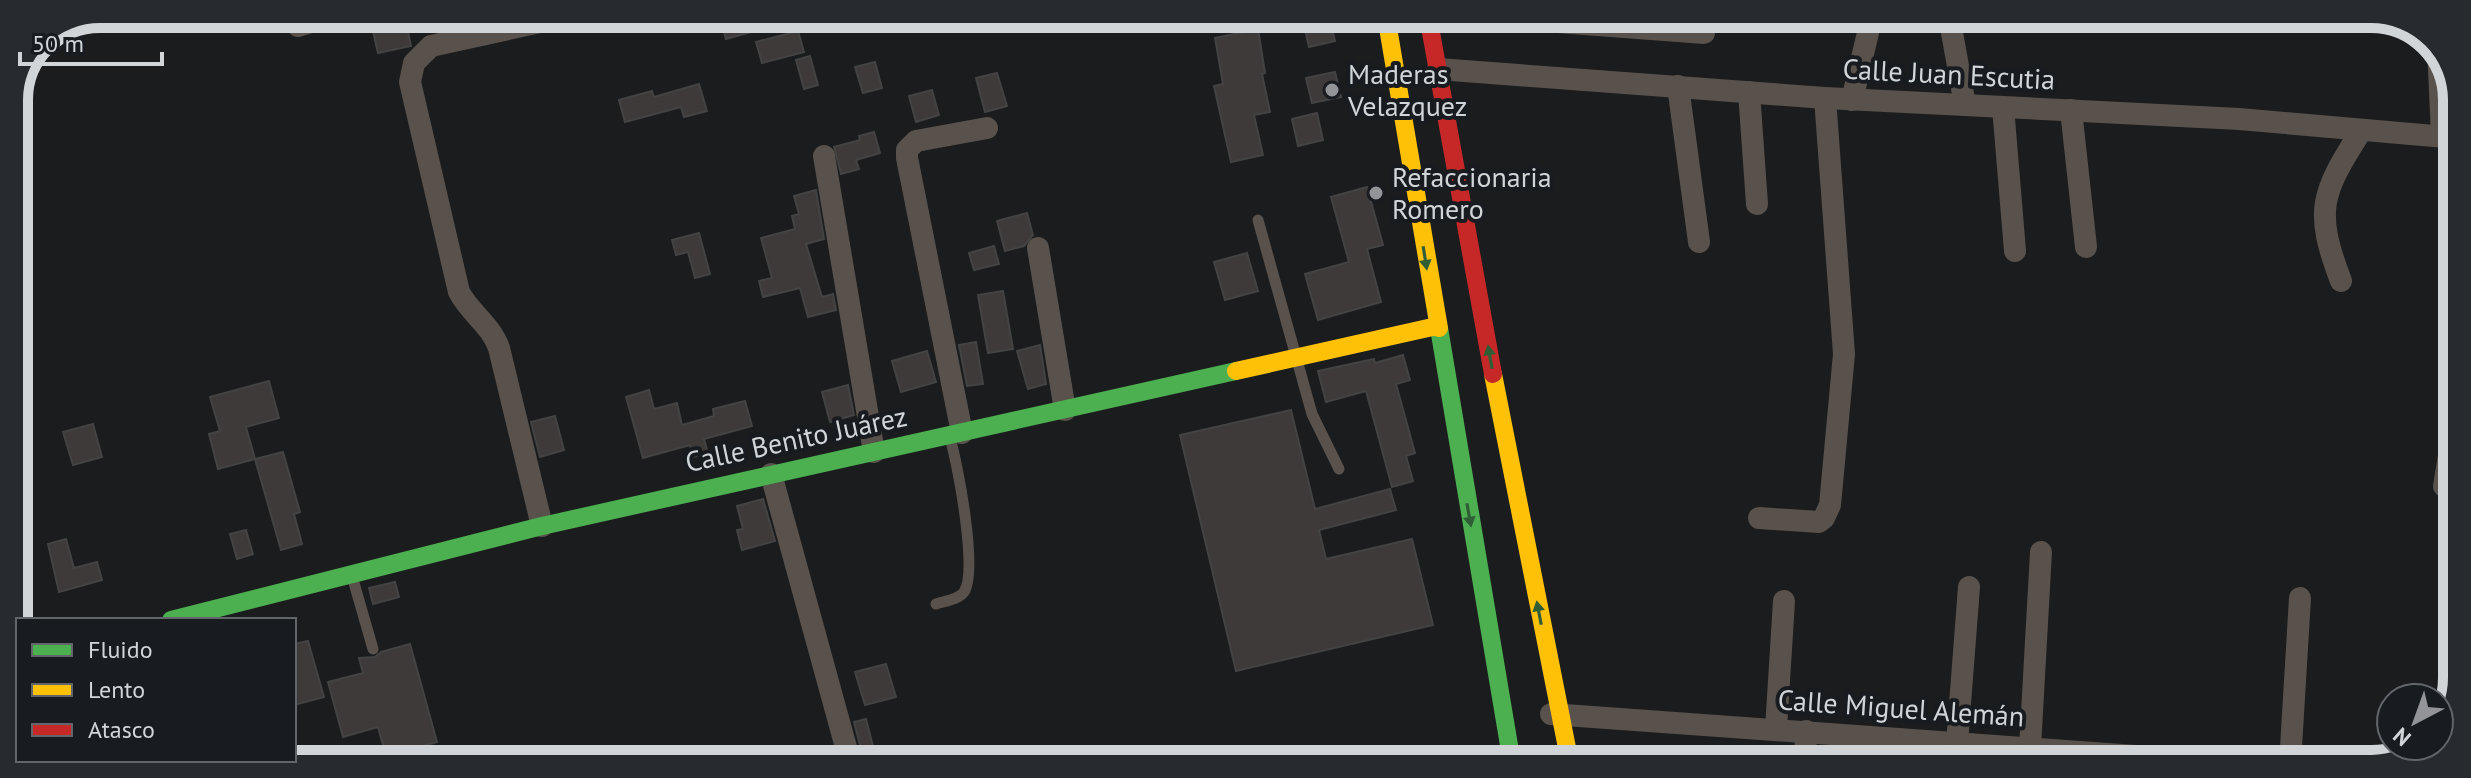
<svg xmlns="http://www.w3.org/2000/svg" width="2471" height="778" font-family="'PT Sans',sans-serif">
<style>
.building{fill:#3e3a3a;stroke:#444343;stroke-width:2}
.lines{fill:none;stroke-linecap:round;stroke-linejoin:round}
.lane{stroke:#59514b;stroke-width:11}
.street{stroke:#59514b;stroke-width:22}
.fast{stroke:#4caf50;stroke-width:18}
.slow{stroke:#ffc107;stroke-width:18}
.jam{stroke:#c62828;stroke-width:18}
.oneway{fill:#2f5e36}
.poi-dot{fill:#929497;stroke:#181b20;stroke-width:3}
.labels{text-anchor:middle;stroke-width:8;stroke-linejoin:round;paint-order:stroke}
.poi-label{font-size:28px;fill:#d2d5d8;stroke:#181b20;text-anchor:start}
.street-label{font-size:28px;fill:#d2d5d8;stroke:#181b20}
.rim{fill:none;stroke:#d2d5d8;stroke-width:10}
</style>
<rect width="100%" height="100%" fill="#1a1c1e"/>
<g class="building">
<path d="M 369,14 L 404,14 L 411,46 L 378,53 Z"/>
<path d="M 719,15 L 746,15 L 751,32 L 726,39 Z"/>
<path d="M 1302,16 L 1329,16 L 1335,41 L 1309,47 Z"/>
<path d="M 1258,29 L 1265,73 L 1262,74 L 1270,112 L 1254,115 L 1263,155 L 1231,162 L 1214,86 L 1223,84 L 1215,38 Z"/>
<path d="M 798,31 L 804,52 L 762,63 L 756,42 Z"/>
<path d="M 810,56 L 818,85 L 804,89 L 796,60 Z"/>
<path d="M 875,62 L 882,88 L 863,93 L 855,67 Z"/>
<path d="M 1335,72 L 1341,97 L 1312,103 L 1306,78 Z"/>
<path d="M 997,73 L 1007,106 L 985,112 L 976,78 Z"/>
<path d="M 699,84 L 707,111 L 684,117 L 681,107 L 625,122 L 619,100 L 652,91 L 654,97 Z"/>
<path d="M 932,90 L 939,115 L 916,122 L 909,96 Z"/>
<path d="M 1317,113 L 1323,140 L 1298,146 L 1292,119 Z"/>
<path d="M 874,132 L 880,153 L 856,160 L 859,169 L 841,174 L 834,147 L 860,140 L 859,136 Z"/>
<path d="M 1367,187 L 1383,245 L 1367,249 L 1381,302 L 1318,320 L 1305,274 L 1349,262 L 1331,197 Z"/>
<path d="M 816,190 L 824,239 L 806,244 L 822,297 L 833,294 L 836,310 L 808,317 L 800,288 L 763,297 L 759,281 L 772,278 L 761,238 L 795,229 L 792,216 L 799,214 L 794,196 Z"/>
<path d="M 1027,213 L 1033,235 L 1024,246 L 1005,251 L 997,221 Z"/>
<path d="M 699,233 L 710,274 L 695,278 L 688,252 L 676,255 L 672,240 Z"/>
<path d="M 994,246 L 999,264 L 974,270 L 969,253 Z"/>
<path d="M 1247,253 L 1258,291 L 1225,300 L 1214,262 Z"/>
<path d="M 1003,291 L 1013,349 L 988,353 L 978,295 Z"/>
<path d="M 976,342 L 983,384 L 967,386 L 959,345 Z"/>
<path d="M 1040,345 L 1046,384 L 1028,389 L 1017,351 Z"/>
<path d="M 927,351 L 936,382 L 901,392 L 892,361 Z"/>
<path d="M 1403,355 L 1410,380 L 1396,384 L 1415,453 L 1406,456 L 1413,481 L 1392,487 L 1366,391 L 1326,402 L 1318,371 L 1374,359 L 1375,363 Z"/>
<path d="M 269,381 L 279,418 L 246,427 L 255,459 L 218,469 L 209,434 L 220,431 L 210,397 Z"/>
<path d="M 848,385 L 854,415 L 830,422 L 822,392 Z"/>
<path d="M 649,390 L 654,409 L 677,403 L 682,425 L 714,416 L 713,409 L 745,401 L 752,426 L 704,439 L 708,453 L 693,457 L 690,445 L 643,458 L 626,397 Z"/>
<path d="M 1291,410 L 1315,509 L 1390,489 L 1396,510 L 1319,530 L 1326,559 L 1412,539 L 1433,625 L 1236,671 L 1180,435 Z"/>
<path d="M 555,416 L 564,450 L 540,457 L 531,422 Z"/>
<path d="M 93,424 L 102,457 L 73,465 L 63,432 Z"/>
<path d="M 283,452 L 300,512 L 294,514 L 302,544 L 281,550 L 255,459 Z"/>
<path d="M 763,499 L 775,541 L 742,550 L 737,530 L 743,529 L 737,506 Z"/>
<path d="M 246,530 L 253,554 L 237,559 L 230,534 Z"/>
<path d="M 66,539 L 74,568 L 97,562 L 102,580 L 59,592 L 48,544 Z"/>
<path d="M 395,582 L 399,597 L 373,604 L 369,588 Z"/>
<path d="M 308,641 L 324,697 L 294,705 L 294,644 Z"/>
<path d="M 410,644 L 437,742 L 386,756 L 378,727 L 343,737 L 328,682 L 363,673 L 359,658 L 375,657 L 381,652 Z"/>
<path d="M 886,664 L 896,697 L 865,705 L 855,672 Z"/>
<path d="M 866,719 L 873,746 L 861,749 L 854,722 Z"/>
</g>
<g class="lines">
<g class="lane">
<path d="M 1258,220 L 1312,414 L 1339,469"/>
<path d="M 352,576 L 373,649"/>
<path d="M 936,604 C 945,601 958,600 964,592 C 978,571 958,465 950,438"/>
</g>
<g class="street">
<path d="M 1478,16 L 1704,33"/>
<path d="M 1949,16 L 1965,105"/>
<path d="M 298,26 L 337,14"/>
<path d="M 2438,47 L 2442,137"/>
<path d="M 1438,69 L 1825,98 L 2239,119 L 2457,138"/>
<path d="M 1678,86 L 1699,242"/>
<path d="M 1749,92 L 1757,204"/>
<path d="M 1852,100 L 1872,16"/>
<path d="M 2003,107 L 2015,251"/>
<path d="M 2071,110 L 2086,247"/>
<path d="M 824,156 L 874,452"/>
<path d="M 1038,248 L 1065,410"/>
<path d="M 2341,281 C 2314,210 2321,194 2361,131"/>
<path d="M 962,433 L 907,158 L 907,150 L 916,141 L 987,128"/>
<path d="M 771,474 L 850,762"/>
<path d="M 2444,486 L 2455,419"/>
<path d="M 1759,518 L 1819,522 L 1824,518 L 1830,505 L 1844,354 L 1825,98"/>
<path d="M 542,526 L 499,348 C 491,325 470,313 459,292 L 410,82 L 414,63 L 431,46 L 572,15"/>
<path d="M 14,660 L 18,659"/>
<path d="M 1551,714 L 2247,764"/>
<path d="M 1776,729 L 1784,601"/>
<path d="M 1957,743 L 1969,587"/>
<path d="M 2030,748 L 2041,552"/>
<path d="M 1805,763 L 1806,731"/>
<path d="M 2290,764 L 2300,598"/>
</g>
<g class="fast">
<path d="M 1439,328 L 1512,763"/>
<path d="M 171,620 L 542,526 L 1236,371"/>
</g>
<g class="slow">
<path d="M 1386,16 L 1439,328"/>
<path d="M 1236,371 L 1437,326"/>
<path d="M 1493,374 L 1570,763"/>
</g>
<path class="jam" d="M 1428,16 L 1493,374"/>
</g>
<defs><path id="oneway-solid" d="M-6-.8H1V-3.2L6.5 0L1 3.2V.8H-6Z" transform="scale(2)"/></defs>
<g class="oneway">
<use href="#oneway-solid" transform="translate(1425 258) rotate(81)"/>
<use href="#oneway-solid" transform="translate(1490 357) rotate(-100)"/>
<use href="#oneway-solid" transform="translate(1469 515) rotate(80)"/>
<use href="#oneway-solid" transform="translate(1539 613) rotate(-101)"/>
</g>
<g class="poi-dot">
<circle cx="1332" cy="90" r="8"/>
<circle cx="1376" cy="193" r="8"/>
</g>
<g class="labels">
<g class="poi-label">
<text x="1348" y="84">Maderas<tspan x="1348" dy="32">Velazquez</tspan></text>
<text x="1392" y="187">Refaccionaria<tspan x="1392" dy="32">Romero</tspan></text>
</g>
<g class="street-label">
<text transform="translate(1949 74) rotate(3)" y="10">Calle Juan Escutia</text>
<text transform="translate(796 439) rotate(-12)" y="10">Calle Benito Juárez</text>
<text transform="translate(1901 708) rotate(4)" y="10">Calle Miguel Alemán</text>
</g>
</g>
<path d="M0 0H2471V778H0ZM100 28H2371A72 72 0 0 1 2443 100V678A72 72 0 0 1 2371 750H100A72 72 0 0 1 28 678V100A72 72 0 0 1 100 28Z" fill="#272a2f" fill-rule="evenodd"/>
<path class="rim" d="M100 28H2371A72 72 0 0 1 2443 100V678A72 72 0 0 1 2371 750H100A72 72 0 0 1 28 678V100A72 72 0 0 1 100 28Z"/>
<rect x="16" y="618" width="280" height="144" fill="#181b20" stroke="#62656a" stroke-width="2"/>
<rect x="32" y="644" width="40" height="12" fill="#4caf50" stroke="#62656a" stroke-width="2"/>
<text x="88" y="658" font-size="24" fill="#d2d5d8">Fluido</text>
<rect x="32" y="684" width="40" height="12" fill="#ffc107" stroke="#62656a" stroke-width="2"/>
<text x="88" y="698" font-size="24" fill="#d2d5d8">Lento</text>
<rect x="32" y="724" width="40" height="12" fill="#c62828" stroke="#62656a" stroke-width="2"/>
<text x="88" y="738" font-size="24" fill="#d2d5d8">Atasco</text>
<g transform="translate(2415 722) rotate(221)"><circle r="38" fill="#181b20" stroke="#62656a" stroke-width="2"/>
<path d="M0-6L14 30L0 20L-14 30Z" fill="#929497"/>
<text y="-12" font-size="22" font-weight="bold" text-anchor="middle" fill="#d2d5d8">N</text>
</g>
<path d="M20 52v12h142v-12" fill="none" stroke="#d2d5d8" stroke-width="4"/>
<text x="32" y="52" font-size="24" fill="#d2d5d8" stroke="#181b20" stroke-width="6" paint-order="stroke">50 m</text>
</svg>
